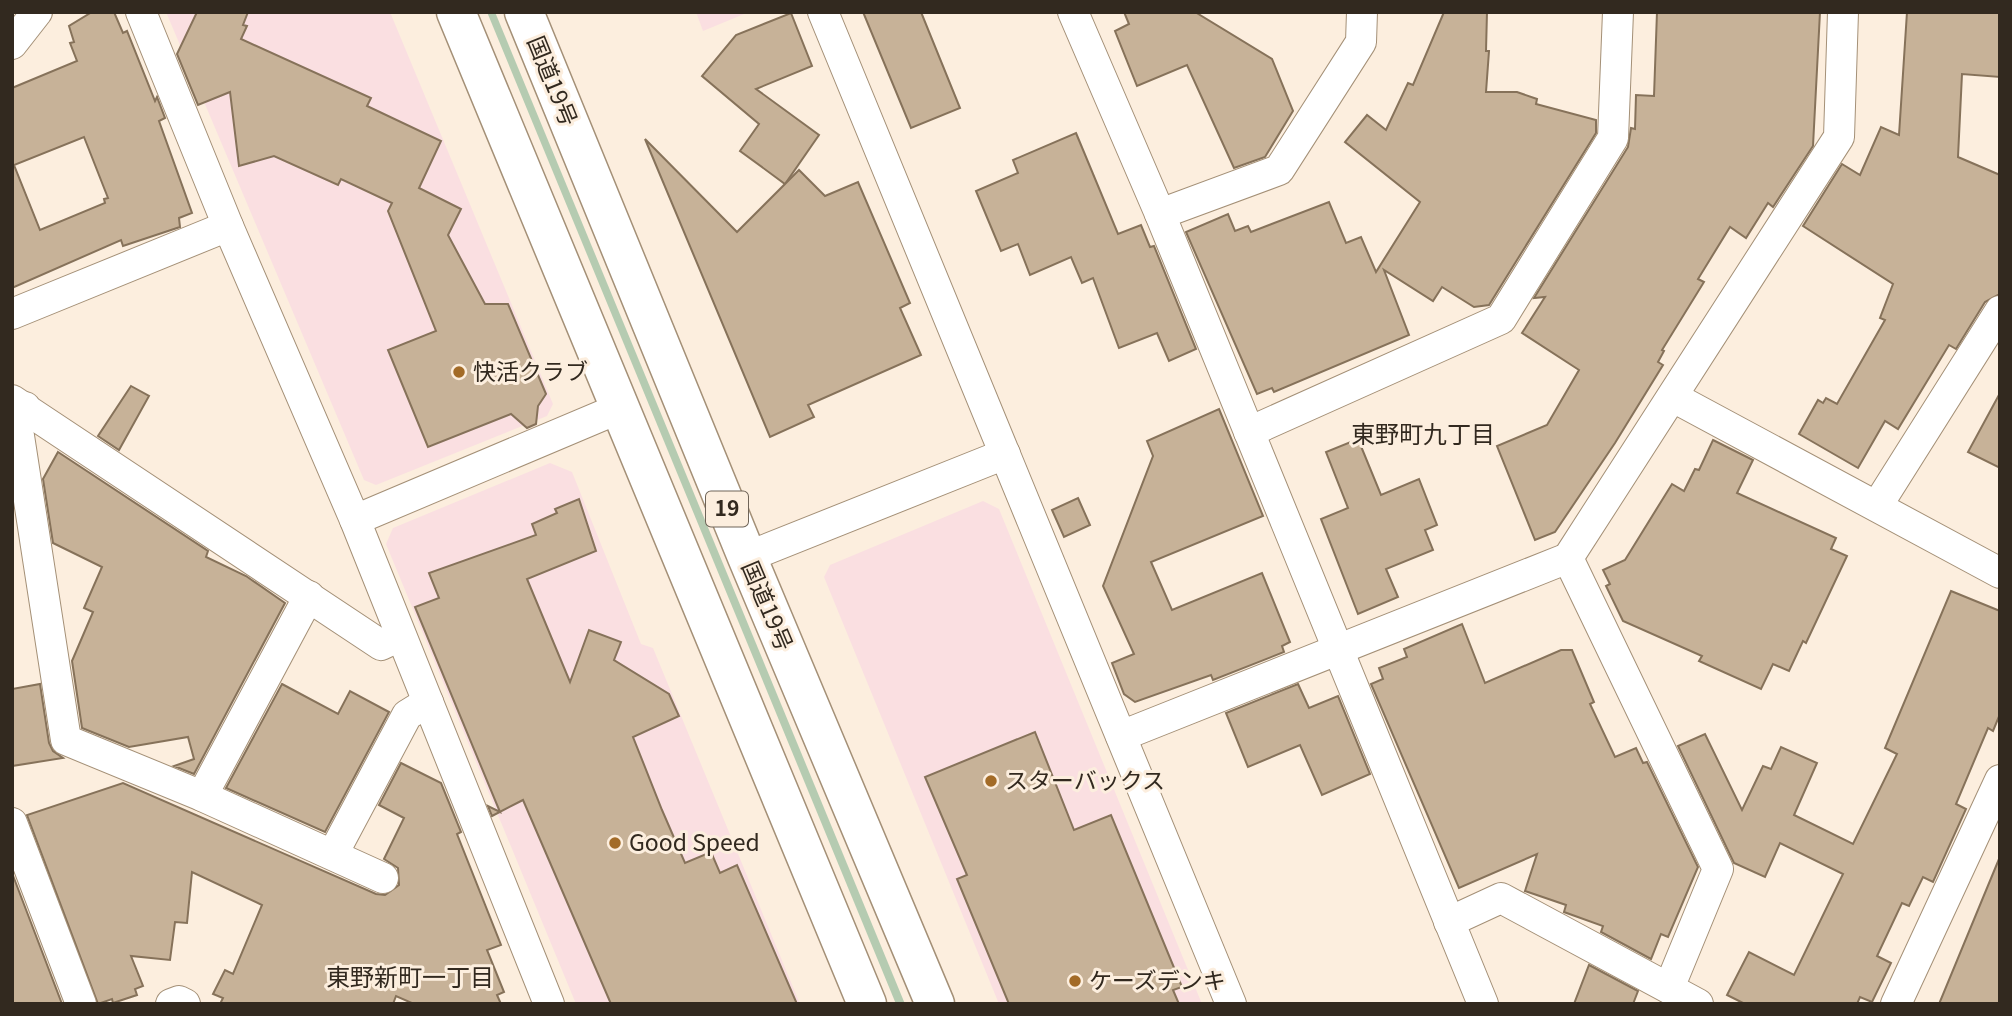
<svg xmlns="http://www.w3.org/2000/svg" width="2012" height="1016" font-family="Georgia,'Noto Sans JP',serif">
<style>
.commercial{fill:#fadfe1}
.green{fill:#b5cbb1}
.building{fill:#c7b298;stroke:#86725a;stroke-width:2;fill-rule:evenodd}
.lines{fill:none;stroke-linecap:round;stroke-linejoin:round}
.minor-casing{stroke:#a49077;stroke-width:32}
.trunk-casing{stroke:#a49077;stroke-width:41}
.minor{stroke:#fff;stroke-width:30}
.trunk{stroke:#fff;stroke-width:38}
.poi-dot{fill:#a36b27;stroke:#fceede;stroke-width:2.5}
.labels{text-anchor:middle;stroke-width:6;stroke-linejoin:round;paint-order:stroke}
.shield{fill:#fceede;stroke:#6f6458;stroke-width:2}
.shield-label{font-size:21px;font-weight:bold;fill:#32291f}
.street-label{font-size:23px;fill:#32291f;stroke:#fceede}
.poi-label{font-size:23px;fill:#32291f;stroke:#fceede;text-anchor:start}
.neighbourhood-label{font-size:24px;fill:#32291f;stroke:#fceede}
</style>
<rect width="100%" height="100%" fill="#fceede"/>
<g class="commercial">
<path d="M 166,12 L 390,12 L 553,404 L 547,416 L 376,485 L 364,480 Z"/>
<path d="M 696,12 L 749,12 L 703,31 Z"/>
<path d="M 550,463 L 572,472 L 641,644 L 653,648 L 800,1004 L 576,1004 L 386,544 L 393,528 Z"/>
<path d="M 983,501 L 999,509 L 1202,1004 L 999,1004 L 824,577 L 830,565 Z"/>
</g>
<path class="green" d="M 487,12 L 495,12 L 905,1004 L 896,1004 Z"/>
<g class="building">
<path d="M 92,12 L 114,12 L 123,33 L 127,31 L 155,101 L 157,97 L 165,118 L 159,121 L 192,213 L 179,218 L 180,227 L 123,246 L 121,240 L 12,288 L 12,88 L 77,61 L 70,43 L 74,42 L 69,26 ZM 84,137 L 108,198 L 104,199 L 105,203 L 40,230 L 14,165 Z"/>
<path d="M 197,12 L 248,12 L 243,25 L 247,26 L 241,39 L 371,98 L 367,106 L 441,141 L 419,188 L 461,209 L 448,235 L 485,304 L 508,304 L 546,394 L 538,406 L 536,424 L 527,428 L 511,414 L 428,447 L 388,350 L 436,331 L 388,211 L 392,203 L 341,179 L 338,185 L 274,156 L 239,166 L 230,92 L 198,105 L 177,54 Z"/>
<path d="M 863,12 L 921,12 L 960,108 L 911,128 Z"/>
<path d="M 1124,12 L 1195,12 L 1272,59 L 1293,111 L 1265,157 L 1234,168 L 1187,65 L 1137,86 L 1115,31 L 1129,24 Z"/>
<path d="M 1444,12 L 1487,12 L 1486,51 L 1489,51 L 1486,92 L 1517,92 L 1537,99 L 1536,104 L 1596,120 L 1596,133 L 1489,305 L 1474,307 L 1442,287 L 1433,301 L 1384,270 L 1409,335 L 1274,392 L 1272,388 L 1257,394 L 1186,232 L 1228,214 L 1235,231 L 1248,226 L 1251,232 L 1329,202 L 1346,243 L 1361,237 L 1376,272 L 1420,202 L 1345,142 L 1367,115 L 1386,130 L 1408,83 L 1413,85 Z"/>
<path d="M 1657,12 L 1820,12 L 1813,146 L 1773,207 L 1768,203 L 1746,238 L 1730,227 L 1698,279 L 1704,282 L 1662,350 L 1664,351 L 1658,362 L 1663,365 L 1615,443 L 1555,532 L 1535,540 L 1497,446 L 1547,425 L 1579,370 L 1522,333 L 1545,297 L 1534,298 L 1628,147 L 1631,128 L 1635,129 L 1636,95 L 1654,96 Z"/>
<path d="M 1907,12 L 2000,12 L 2000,77 L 1962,74 L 1958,157 L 2000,175 L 2000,294 L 1985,302 L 1956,349 L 1949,345 L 1898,429 L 1885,421 L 1858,468 L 1799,434 L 1818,400 L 1823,403 L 1826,398 L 1837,404 L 1885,320 L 1880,318 L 1893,284 L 1803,226 L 1842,164 L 1860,175 L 1881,127 L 1899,135 Z"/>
<path d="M 791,13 L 812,66 L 756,89 L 819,135 L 785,184 L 740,151 L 759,124 L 702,76 L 736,35 Z"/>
<path d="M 1076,133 L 1118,234 L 1141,225 L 1150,247 L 1154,246 L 1196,349 L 1169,361 L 1157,333 L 1119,348 L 1093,278 L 1082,283 L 1071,257 L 1030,275 L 1018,244 L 1001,251 L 976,191 L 1018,173 L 1013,160 Z"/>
<path d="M 645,139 L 737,232 L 799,170 L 825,196 L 858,182 L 910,303 L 900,308 L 921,355 L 808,405 L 814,417 L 770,437 Z"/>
<path d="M 131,386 L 149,396 L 119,450 L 98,436 Z"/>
<path d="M 2000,393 L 2000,468 L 1968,452 Z"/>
<path d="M 1219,409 L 1263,516 L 1151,562 L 1172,610 L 1262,573 L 1290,642 L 1282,646 L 1284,652 L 1213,680 L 1211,675 L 1135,702 L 1124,694 L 1112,663 L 1134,654 L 1103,586 L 1153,456 L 1147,441 Z"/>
<path d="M 1358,439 L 1381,495 L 1419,479 L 1437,525 L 1425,530 L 1433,550 L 1386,569 L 1398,597 L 1358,614 L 1321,519 L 1348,508 L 1326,452 Z"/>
<path d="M 1713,440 L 1753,460 L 1737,493 L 1836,538 L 1831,549 L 1847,556 L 1806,643 L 1803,641 L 1789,671 L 1773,664 L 1761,689 L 1699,661 L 1702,656 L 1623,621 L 1606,586 L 1610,584 L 1603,570 L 1625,560 L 1672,484 L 1684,491 L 1695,469 L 1699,470 Z"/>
<path d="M 58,452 L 208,551 L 206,557 L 246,576 L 285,603 L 194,774 L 174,766 L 194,759 L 188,737 L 129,747 L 82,728 L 72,661 L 93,612 L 84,608 L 102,567 L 53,543 L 43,479 Z"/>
<path d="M 1078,498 L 1090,525 L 1064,537 L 1052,510 Z"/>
<path d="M 579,499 L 596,551 L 527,579 L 570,682 L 589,630 L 621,642 L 614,660 L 669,694 L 679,716 L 633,737 L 662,810 L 685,863 L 711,852 L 720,873 L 737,865 L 797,1004 L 611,1004 L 523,800 L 492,816 L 488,806 L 500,812 L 415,607 L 439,598 L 429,573 L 536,535 L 532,524 L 557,513 L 555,509 Z"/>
<path d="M 1951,591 L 2000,611 L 2000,714 L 1993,731 L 1988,728 L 1956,804 L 1966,809 L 1933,882 L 1923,877 L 1909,906 L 1902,903 L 1877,956 L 1891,963 L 1872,1002 L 1860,997 L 1857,1004 L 1745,1004 L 1727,995 L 1749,952 L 1794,975 L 1843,874 L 1780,843 L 1765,877 L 1734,863 L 1678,746 L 1705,734 L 1742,810 L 1763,766 L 1771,769 L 1781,747 L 1817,763 L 1794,815 L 1853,844 L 1897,754 L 1885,748 Z"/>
<path d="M 1462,624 L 1485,683 L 1561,650 L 1572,650 L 1594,702 L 1590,704 L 1615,757 L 1636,748 L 1643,763 L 1647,762 L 1698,867 L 1668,937 L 1661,934 L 1651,959 L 1601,932 L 1603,926 L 1564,912 L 1566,905 L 1525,891 L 1537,854 L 1459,888 L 1371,684 L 1383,679 L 1379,668 L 1407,657 L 1404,649 Z"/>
<path d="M 40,684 L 49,743 L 53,751 L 63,758 L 12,766 L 12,689 Z"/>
<path d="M 282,684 L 338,714 L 350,691 L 389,712 L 325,832 L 226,788 Z"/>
<path d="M 1298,684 L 1309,708 L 1338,696 L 1370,774 L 1322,795 L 1300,745 L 1248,767 L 1226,713 Z"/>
<path d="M 1035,732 L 1074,830 L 1111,815 L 1182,987 L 1173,990 L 1179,1004 L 1009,1004 L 957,879 L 967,875 L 925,777 Z"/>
<path d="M 401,763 L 441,783 L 461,832 L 457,834 L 501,945 L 487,950 L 504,992 L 497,995 L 501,1004 L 414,1004 L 396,996 L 393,1004 L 220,1004 L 223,998 L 213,994 L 225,970 L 233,974 L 262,905 L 192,872 L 187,923 L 175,922 L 170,960 L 131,956 L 143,986 L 135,989 L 137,995 L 113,1003 L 112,999 L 98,1004 L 27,815 L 123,783 L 376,894 L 385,895 L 399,885 L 398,868 L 384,859 L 404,818 L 379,805 Z"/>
<path d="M 1999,859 L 2000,1004 L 1939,1004 Z"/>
<path d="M 12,873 L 62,1004 L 12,1004 Z"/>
<path d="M 1589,965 L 1638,991 L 1633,1004 L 1574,1004 Z"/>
</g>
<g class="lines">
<g class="minor-casing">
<g id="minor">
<path d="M 141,12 L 228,226 L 355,520 L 549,1004"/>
<path d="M 823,12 L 1231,1004"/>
<path d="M 1073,12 L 1160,214 L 1483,1004"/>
<path d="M 12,44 L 37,12"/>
<path d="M 1160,214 L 1279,170 L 1361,42 L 1362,12"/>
<path d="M 12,314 L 228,226"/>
<path d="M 1673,397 L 2000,573"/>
<path d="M 12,400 L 381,645 L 400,636"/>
<path d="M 25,407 L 17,423 L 66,740 L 202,796 L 383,878"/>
<path d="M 1249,432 L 1501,319 L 1613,138 L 1618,12"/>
<path d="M 1877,506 L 2000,311"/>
<path d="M 355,520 L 620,408"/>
<path d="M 747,557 L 1005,454"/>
<path d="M 1568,558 L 1718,869 L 1669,988"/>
<path d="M 1121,736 L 1568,558 L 1839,137 L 1843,12"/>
<path d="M 202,796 L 309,596"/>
<path d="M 12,823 L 81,1004"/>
<path d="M 333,854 L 407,715 L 428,702"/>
<path d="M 1449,922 L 1501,898 L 1698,1004"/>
<path d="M 171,1004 L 179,1001 L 185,1004"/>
<path d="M 1896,1004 L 2000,780"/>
</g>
</g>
<g class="trunk-casing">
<g id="trunk">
<path d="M 456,12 L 867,1004"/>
<path d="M 524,12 L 747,557 L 935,1004"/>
</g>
</g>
<use href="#minor" class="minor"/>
<use href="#trunk" class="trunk"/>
</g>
<g class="poi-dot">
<circle cx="459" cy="372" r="7"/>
<circle cx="991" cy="781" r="7"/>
<circle cx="615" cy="843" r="7"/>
<circle cx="1075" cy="981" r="7"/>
</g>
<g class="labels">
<rect class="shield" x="706" y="491.5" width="42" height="35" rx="5"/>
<g class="shield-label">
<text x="727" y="516">19</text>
</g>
<g class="street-label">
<text transform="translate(552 81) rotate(68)" y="8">国道19号</text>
<text transform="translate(767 606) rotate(67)" y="8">国道19号</text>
</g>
<g class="poi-label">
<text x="473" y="380">快活クラブ</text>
<text x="1005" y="789">スターバックス</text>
<text x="629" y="851">Good Speed</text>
<text x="1089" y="989">ケーズデンキ</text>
</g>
<g class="neighbourhood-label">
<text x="1423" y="443">東野町九丁目</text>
<text x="410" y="986">東野新町一丁目</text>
</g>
</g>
<rect width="2012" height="1016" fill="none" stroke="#32291f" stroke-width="28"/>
</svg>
